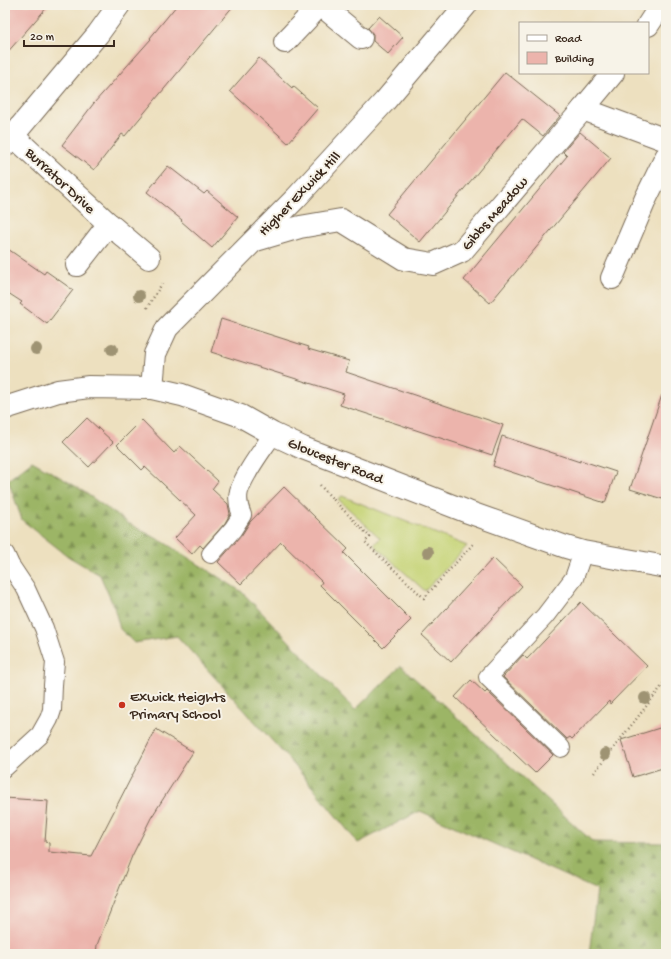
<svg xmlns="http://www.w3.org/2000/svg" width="671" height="959" font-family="'Gochi Hand',sans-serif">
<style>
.grass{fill:#c5d375;stroke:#807e4a}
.forest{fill:url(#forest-firs);stroke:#6c7042}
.building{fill:#ecb4ac}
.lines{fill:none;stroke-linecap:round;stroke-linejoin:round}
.lane-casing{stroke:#796a56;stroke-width:20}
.street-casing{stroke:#796a56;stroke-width:24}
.path{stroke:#796a56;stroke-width:2.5;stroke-dasharray:1 3;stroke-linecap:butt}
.lane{stroke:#fff;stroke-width:18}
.street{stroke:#fff;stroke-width:22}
.tree{fill:#9e9373}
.poi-dot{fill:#c8321e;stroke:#f7f3e8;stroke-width:1.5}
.labels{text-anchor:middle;stroke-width:4;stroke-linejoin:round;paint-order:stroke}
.street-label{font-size:15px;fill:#3b2a1e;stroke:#f7f3e8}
.poi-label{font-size:15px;fill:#3b2a1e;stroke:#f7f3e8;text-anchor:start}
</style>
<defs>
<pattern id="forest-firs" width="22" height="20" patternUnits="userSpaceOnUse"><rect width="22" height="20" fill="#9cb566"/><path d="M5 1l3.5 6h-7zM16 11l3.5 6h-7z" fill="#809353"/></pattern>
</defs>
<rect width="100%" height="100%" fill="#f7f3e8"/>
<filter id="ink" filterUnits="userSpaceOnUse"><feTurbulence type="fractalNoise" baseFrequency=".025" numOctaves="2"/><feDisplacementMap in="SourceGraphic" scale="8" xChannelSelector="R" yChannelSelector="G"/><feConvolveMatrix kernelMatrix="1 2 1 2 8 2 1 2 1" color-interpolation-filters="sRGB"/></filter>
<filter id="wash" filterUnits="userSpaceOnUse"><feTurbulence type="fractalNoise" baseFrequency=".012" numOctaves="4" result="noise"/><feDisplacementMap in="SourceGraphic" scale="16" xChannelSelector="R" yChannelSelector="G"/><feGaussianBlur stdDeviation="0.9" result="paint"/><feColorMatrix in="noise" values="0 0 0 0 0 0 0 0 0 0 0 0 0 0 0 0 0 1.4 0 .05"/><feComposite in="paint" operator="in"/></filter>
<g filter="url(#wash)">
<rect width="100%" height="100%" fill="#ede0bf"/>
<path class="grass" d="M 342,496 L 467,546 L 425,591 L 374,545 L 380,538 L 338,499 Z"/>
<path class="forest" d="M 32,461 L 77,487 L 128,523 L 165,543 L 242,592 L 355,710 L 401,666 L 593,842 L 666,843 L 666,954 L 589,954 L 597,890 L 420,811 L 358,843 L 295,766 L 177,636 L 134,643 L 120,629 L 114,607 L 100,575 L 69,557 L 22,520 L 8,480 Z"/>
<g id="blocks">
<g class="building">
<path d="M 5,5 L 49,5 L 5,55 Z"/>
<path d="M 177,5 L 234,5 L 125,136 L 122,134 L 94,170 L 62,145 L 94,103 L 151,39 L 150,38 Z"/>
<path d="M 379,16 L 403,37 L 388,54 L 373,41 L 373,34 L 368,28 Z"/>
<path d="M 259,58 L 292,88 L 293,86 L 318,108 L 288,143 L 230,91 Z"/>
<path d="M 505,72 L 560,116 L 543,136 L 522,119 L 420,242 L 387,214 Z"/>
<path d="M 580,132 L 611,158 L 490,303 L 464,280 L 567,156 L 563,152 Z"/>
<path d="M 168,166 L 204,194 L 207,191 L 238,217 L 212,248 L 181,221 L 182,220 L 147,192 Z"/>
<path d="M 5,247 L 44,274 L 46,271 L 73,290 L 47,324 L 20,304 L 22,302 L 5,291 Z"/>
<path d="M 221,319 L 309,347 L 308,349 L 349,361 L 346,372 L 503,425 L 492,455 L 340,405 L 344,394 L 211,352 Z"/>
<path d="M 662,395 L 666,396 L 666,500 L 630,489 Z"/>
<path d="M 87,418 L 113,442 L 89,467 L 63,442 Z"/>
<path d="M 142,420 L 174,453 L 180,446 L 218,481 L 212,489 L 228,504 L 230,514 L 225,523 L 203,548 L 200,545 L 192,554 L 175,538 L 196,515 L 145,467 L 142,470 L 117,445 Z"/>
<path d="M 502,436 L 580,462 L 580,460 L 616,472 L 605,503 L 493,466 Z"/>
<path d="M 284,487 L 348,549 L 344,553 L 411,620 L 383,648 L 320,585 L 322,582 L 281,542 L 241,584 L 218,562 L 241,536 L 250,522 Z"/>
<path d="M 493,558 L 522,586 L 451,662 L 422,635 Z"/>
<path d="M 581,602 L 647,666 L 610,704 L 609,701 L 572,739 L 570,737 L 567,739 L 503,677 L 523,655 L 527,659 Z"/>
<path d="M 471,680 L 485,693 L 487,691 L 553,755 L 535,773 L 455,697 Z"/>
<path d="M 666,726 L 666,767 L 633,777 L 621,740 Z"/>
<path d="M 156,729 L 193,752 L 151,818 L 132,856 L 97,945 L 96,954 L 5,954 L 5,798 L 48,801 L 45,842 L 49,843 L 49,852 L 91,856 Z"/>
</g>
</g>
</g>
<g filter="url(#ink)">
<use href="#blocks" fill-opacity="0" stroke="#796a56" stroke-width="1"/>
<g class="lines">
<g class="lane-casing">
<g id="lane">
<path d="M 5,554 L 10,565 L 26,589 L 44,628 L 55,662 L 53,685 L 52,710 L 49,719 L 40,735 L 5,767"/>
<path d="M 211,554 L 233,529 L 242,515 C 239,508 237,499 239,491 C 245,472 262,451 273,434"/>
<path d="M 561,748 L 488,677 L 545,616 L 574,578 L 583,552"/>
</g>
</g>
<g class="street-casing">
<g id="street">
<path d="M 321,5 L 361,38"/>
<path d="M 648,25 L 661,5"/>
<path d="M 285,42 L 320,5"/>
<path d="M 583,109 L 613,73"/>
<path d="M 12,135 L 109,224 L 149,258"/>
<path d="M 5,145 L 98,34 L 119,5"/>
<path d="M 256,240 L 300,227 L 341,220 L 404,259 L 433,264 L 462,251 L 583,109 L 666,140"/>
<path d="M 77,265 L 109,224"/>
<path d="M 612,278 L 646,198 L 666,157"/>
<path d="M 152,388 L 155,354 L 167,328 L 296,198 L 385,101 L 466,5"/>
<path d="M 5,408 L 58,391 L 89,387 L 152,388 L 182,395 L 241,416 L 273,434 L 303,448 L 468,512 L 566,547 L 583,552 L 666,567"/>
</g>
</g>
<g class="path">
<path d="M 147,308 L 163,282"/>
<path d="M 320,485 L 325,491 L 370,537 L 365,542 L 424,598 L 474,543"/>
<path d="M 594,773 L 666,681"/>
</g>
<use href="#lane" class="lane"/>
<use href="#street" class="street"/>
</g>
<g class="tree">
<circle cx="139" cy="296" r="6"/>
<circle cx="36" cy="349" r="6"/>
<circle cx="112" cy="349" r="6"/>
<circle cx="428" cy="552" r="6"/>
<circle cx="645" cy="698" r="6"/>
<circle cx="605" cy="754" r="6"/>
</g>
</g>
<circle class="poi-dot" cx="122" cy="705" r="4"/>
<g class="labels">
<g class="street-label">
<text transform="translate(61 180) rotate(43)" y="5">Burrator Drive</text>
<text transform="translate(299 193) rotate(-46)" y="5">Higher Exwick Hill</text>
<text transform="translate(494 213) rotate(-49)" y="5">Gibbs Meadow</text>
<text transform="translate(336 460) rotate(22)" y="5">Gloucester Road</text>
</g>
<g class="poi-label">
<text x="130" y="701">Exwick Heights<tspan x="130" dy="17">Primary School</tspan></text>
</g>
</g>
<rect width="671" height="959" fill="none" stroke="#f7f3e8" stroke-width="20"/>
<rect x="519" y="22" width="130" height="52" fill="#f7f3e8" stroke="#aca397"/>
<rect x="527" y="35" width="20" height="6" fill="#ffffff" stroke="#aca397"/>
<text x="555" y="42" font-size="12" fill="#3b2a1e">Road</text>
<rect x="527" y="52" width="20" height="12" fill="#ecb4ac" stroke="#aca397"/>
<text x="555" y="62" font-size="12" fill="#3b2a1e">Building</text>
<path d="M24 40v6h90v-6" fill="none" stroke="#3b2a1e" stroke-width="2"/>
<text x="30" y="40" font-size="12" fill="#3b2a1e" stroke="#f7f3e8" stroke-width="3" paint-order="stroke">20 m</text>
</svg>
